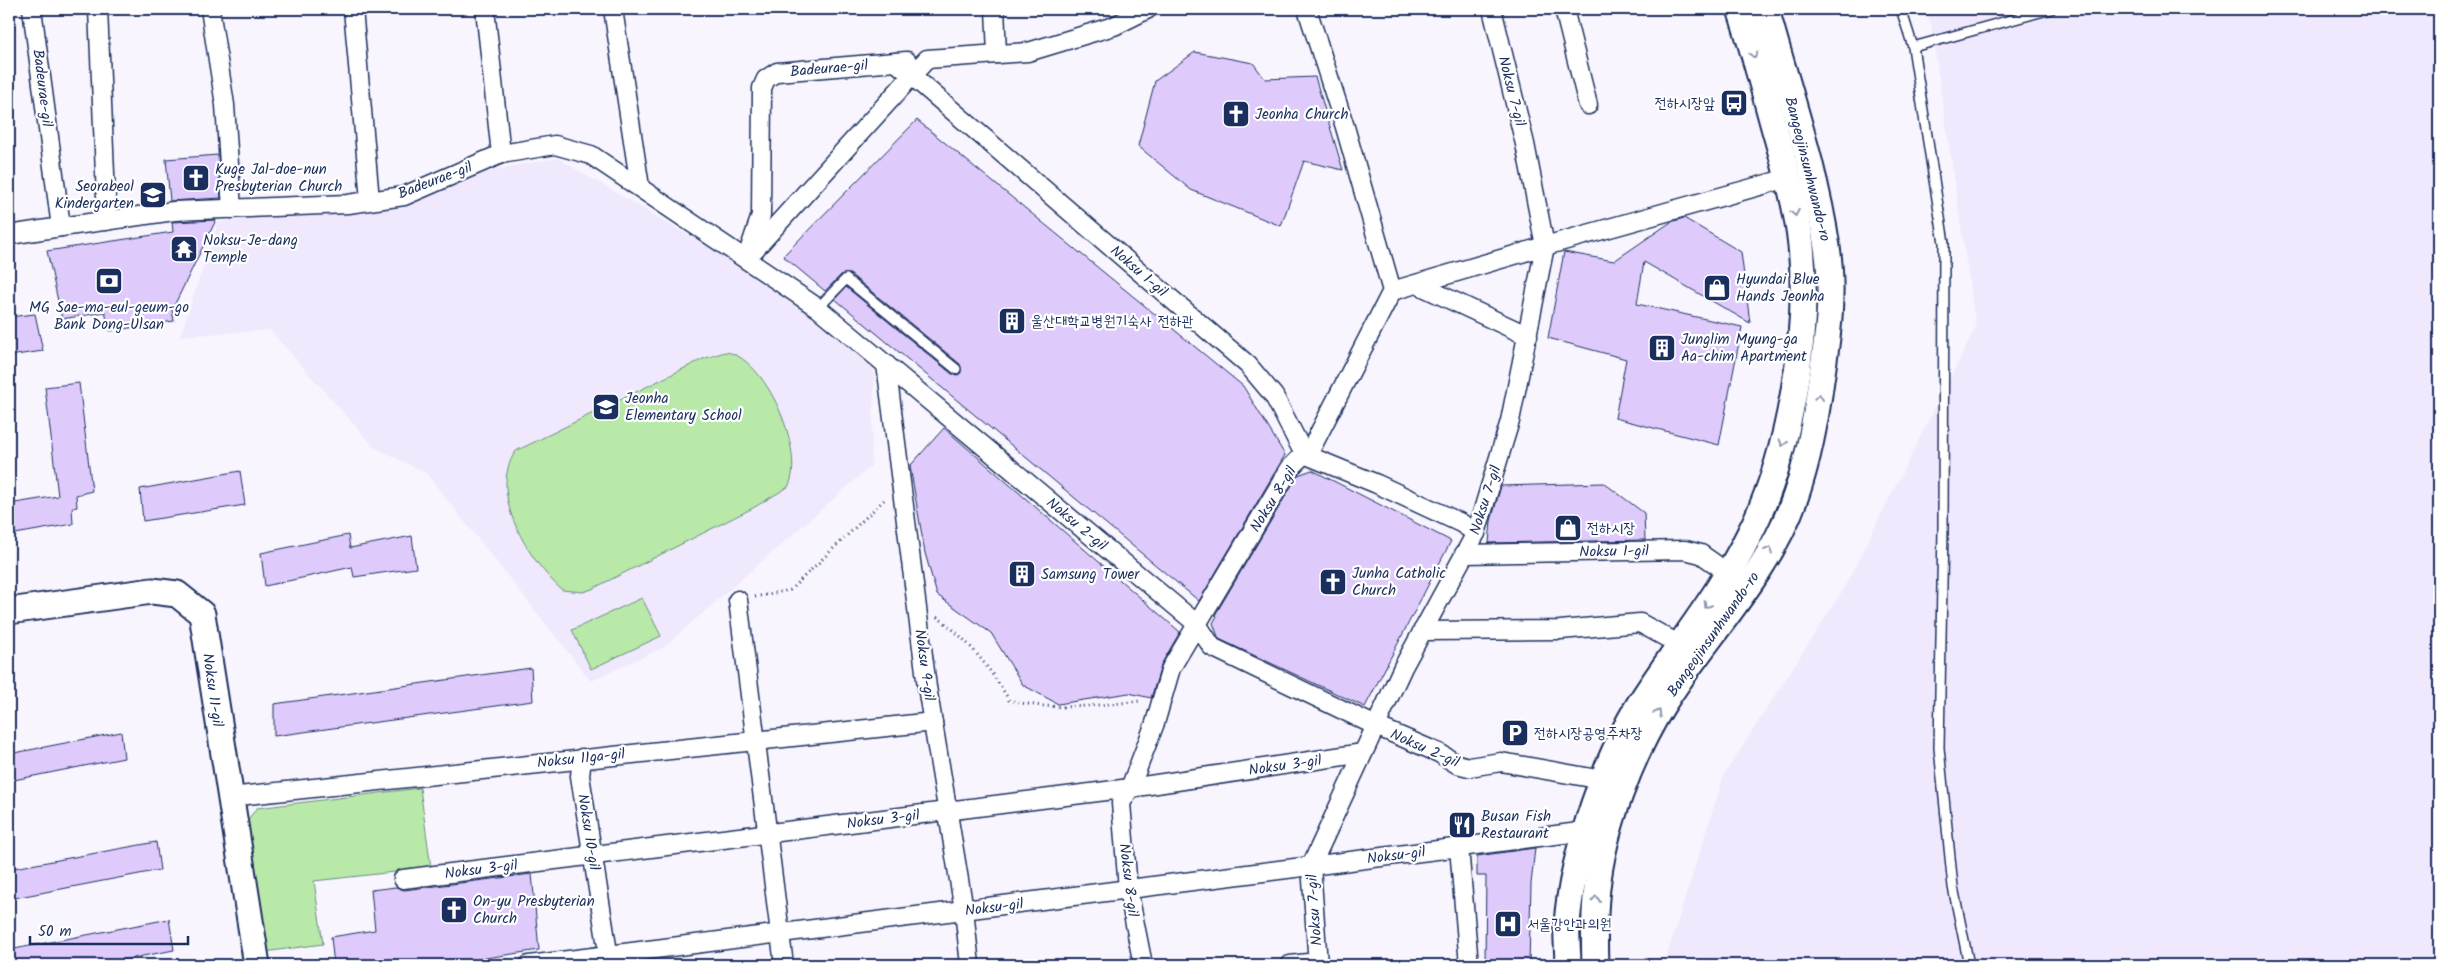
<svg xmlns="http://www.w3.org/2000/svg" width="2448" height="974" font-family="Kalam,'Poor Story',sans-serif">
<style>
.built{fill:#f0e8fd}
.green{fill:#b9e9a8;stroke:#6a8c83}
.building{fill:#decbfc;stroke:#1b2f5e}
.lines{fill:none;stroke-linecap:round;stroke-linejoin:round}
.lane-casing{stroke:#1b2f5e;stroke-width:12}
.street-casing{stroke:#1b2f5e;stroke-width:21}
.secondary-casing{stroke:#1b2f5e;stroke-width:29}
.path{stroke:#1b2f5e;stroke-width:3;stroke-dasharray:1 4;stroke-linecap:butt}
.lane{stroke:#fff;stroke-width:9}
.street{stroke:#fff;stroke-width:18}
.secondary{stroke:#fff;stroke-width:25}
.oneway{stroke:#8d97ae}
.labels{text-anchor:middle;stroke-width:4.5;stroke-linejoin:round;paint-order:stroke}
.street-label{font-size:15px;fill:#1b2f5e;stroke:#fff}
.poi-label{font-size:15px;fill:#1b2f5e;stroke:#fff;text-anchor:start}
</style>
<rect width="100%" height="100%" fill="#f8f5fe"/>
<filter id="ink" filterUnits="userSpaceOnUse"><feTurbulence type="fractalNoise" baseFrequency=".02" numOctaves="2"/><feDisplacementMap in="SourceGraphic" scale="10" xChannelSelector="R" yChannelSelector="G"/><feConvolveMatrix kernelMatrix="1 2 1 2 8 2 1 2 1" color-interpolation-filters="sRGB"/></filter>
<g filter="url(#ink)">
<g class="built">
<path d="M 1925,9 L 2439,9 L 2439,965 L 1664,965 L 1724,775 L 1844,588 L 1976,327 L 1931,24 Z"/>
<path d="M 557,158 L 773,285 L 875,367 L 871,466 L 664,647 L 591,681 L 426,473 L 374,447 L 270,330 L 180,336 L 218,223 Z"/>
</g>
<g class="green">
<path d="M 725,352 C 765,355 807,454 788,487 L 753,508 L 592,589 L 583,592 L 562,590 C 530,562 486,493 516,451 L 703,359 Z"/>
<path d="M 642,598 L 661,636 L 591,669 L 572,630 Z"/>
<path d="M 420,788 L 431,868 L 314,881 L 323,944 L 264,952 L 245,823 L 257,808 Z"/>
</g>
<g class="building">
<path d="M 1195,52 L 1253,63 L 1265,79 L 1315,77 L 1343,170 L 1304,161 L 1281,226 L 1191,190 L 1138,146 L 1155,81 Z"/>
<path d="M 917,120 L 1243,386 L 1285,455 L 1199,601 L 835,299 L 846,287 L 952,374 L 958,375 L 961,373 L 960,364 L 850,274 L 842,274 L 825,291 L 783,256 Z"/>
<path d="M 218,155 L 221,198 L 170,201 L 166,159 Z"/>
<path d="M 1684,218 L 1741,252 L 1750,323 L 1644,262 L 1637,304 L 1742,327 L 1719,445 L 1615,418 L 1626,359 L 1548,338 L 1564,252 L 1614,261 L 1671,222 Z"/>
<path d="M 216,220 L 172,310 L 174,321 L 110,331 L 105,312 L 62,319 L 47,251 L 173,232 L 172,222 Z"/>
<path d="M 35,314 L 43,351 L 9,356 L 9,317 Z"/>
<path d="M 79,383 L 92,491 L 76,495 L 77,507 L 72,508 L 73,524 L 9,535 L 9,504 L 58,496 L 45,387 Z"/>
<path d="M 944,428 L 1180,632 L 1162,663 L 1151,698 L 1129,693 L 1058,704 L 1023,685 L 991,633 L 937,595 L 925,553 L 910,466 Z"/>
<path d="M 1312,470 L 1451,541 L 1365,707 L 1219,639 L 1213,623 L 1217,616 L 1215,615 L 1298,475 Z"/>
<path d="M 240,471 L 245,505 L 143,521 L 140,489 Z"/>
<path d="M 1604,483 L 1644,513 L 1645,540 L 1489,543 L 1491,521 L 1501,486 Z"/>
<path d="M 348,535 L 350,548 L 412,536 L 416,568 L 354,577 L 352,567 L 265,586 L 261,553 Z"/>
<path d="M 531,668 L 533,701 L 274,736 L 274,704 Z"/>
<path d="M 121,732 L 124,758 L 9,781 L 9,754 Z"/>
<path d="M 156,842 L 160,870 L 9,899 L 9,869 Z"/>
<path d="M 1535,848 L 1531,884 L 1529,965 L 1485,964 L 1486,876 L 1477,876 L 1477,856 Z"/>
<path d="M 532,874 L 539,950 L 439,965 L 334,965 L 331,937 L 375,930 L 371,890 L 396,887 L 404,890 Z"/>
<path d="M 169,919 L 174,950 L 96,965 L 9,965 L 9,950 Z"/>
</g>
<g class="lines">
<g class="lane-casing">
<g id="lane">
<path d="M 1901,9 L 1913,47 L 1944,243 L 1943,529 L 1939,748 L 1953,887 L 1969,965"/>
<path d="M 1913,47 L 2051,9"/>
<path d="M 818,308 L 846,279 L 956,369"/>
</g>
</g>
<g class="street-casing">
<g id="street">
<path d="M 98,9 L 107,221"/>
<path d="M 210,9 L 225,105 L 232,209"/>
<path d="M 353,9 L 370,200"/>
<path d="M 485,9 L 501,154"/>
<path d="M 613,9 L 640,187"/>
<path d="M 995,9 L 997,54"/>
<path d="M 1564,9 L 1588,105"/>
<path d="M 896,62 L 1248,365 L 1274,396 L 1304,454 L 1377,484 L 1461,523 L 1476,533"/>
<path d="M 61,227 L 174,211 L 348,204 L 404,196 L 501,154 L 555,145 L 591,155 L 818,308 L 1197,624 L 1212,647 L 1376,726 L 1439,753 L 1457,764 L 1469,767 L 1501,762 L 1603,780"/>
<path d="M 9,235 L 61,227 L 32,9"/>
<path d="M 749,251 L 761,215 L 762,88 L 766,79 L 777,72 L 907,61"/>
<path d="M 746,259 L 927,59 L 1028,52 L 1114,26 L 1148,9"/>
<path d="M 1417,284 L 1528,336"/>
<path d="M 1392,291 L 1545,246 L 1788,178"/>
<path d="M 886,364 L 927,687 L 964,910 L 970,965"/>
<path d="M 1464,554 L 1685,550 L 1701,554 L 1728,573"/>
<path d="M 738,600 L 784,965"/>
<path d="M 1422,631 L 1560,630 L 1640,623 L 1680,645"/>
<path d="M 582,758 L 580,776 L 610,965"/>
<path d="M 229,797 L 933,722"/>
<path d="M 1459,847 L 1469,965"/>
<path d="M 403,879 L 1130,788 L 1363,753"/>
<path d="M 529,965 L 1587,831"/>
<path d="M 1143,965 L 1128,889 L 1121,803 L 1130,788 L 1155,723 L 1171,668 L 1290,468 L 1313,445 L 1392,291 L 1345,127 L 1307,9"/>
<path d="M 1290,965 L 1317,962"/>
<path d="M 1318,965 L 1311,866 L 1403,667 L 1476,533 L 1510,421 L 1545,246 L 1525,144 L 1492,9"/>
</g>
</g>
<g class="secondary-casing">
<g id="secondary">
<path d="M 9,611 L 152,591 L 177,594 L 202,614 L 257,965"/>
<path d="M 1568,965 C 1568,952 1566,938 1567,924 C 1572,855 1607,751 1646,694 C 1681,641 1721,592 1749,535 C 1789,458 1810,333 1801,246 C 1797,206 1785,166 1774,127 C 1763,87 1753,48 1740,9"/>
<path d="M 1595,965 C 1594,939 1594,914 1597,888 C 1603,830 1631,756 1662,706 C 1706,635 1769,575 1796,495 C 1809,457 1816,418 1821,380 C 1828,336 1834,292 1827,247 C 1815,166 1787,87 1766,9"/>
</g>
</g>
<g class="path">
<path d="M 755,597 L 790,590 L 884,500"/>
<path d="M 937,617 C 967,638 990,668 1009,700 C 1052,712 1097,705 1141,701"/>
</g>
<use href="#lane" class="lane"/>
<use href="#street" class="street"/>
<use href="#secondary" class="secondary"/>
</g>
<defs><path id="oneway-chevron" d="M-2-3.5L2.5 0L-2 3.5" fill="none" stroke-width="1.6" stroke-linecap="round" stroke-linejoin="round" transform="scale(1.25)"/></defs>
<g class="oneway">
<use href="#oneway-chevron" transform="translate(1754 55) rotate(75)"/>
<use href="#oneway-chevron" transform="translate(1795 213) rotate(79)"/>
<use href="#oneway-chevron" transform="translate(1819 397) rotate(-82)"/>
<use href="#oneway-chevron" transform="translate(1783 443) rotate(107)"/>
<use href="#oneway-chevron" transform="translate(1769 550) rotate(-61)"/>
<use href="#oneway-chevron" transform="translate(1707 605) rotate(123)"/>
<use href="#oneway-chevron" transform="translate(1658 713) rotate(-61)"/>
<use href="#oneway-chevron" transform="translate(1596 899) rotate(-85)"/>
</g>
</g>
<defs>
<g id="bus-square" transform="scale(1.4375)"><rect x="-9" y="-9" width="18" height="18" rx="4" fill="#1b2f5e" stroke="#fff"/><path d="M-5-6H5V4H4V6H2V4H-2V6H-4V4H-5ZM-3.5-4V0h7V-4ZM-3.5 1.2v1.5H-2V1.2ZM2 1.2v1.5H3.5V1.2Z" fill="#fff"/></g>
<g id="church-square" transform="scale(1.4375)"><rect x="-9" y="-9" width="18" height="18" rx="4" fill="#1b2f5e" stroke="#fff"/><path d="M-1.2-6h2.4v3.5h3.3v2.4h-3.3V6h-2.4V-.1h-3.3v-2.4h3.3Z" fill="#fff"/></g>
<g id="school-square" transform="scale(1.4375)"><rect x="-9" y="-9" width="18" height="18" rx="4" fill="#1b2f5e" stroke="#fff"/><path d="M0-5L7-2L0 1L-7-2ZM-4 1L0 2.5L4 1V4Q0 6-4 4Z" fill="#fff"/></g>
<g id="temple-square" transform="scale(1.4375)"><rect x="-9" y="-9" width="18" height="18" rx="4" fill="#1b2f5e" stroke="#fff"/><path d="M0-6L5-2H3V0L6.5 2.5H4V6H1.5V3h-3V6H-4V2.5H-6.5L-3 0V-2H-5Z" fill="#fff"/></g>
<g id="bank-square" transform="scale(1.4375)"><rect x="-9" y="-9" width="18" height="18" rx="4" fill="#1b2f5e" stroke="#fff"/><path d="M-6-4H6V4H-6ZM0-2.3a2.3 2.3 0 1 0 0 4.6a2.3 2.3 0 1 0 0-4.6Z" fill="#fff"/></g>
<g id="shop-square" transform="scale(1.4375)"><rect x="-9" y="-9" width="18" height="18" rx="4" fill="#1b2f5e" stroke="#fff"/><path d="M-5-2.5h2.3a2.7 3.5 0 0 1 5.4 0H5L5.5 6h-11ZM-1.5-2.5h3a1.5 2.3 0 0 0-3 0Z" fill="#fff"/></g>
<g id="building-square" transform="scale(1.4375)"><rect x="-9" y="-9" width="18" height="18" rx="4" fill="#1b2f5e" stroke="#fff"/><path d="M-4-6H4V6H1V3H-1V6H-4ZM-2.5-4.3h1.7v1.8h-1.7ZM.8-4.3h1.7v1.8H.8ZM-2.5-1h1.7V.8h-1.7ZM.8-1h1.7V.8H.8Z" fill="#fff"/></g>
<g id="parking-square" transform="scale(1.4375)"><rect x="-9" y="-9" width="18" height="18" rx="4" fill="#1b2f5e" stroke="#fff"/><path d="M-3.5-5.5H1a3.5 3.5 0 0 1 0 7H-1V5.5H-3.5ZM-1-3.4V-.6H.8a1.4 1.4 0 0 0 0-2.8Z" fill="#fff"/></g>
<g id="restaurant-square" transform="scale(1.4375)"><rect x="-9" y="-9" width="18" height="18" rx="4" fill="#1b2f5e" stroke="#fff"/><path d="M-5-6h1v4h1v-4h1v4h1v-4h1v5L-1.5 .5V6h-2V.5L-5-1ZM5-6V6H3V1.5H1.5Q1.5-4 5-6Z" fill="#fff"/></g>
<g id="hospital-square" transform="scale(1.4375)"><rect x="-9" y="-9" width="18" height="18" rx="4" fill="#1b2f5e" stroke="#fff"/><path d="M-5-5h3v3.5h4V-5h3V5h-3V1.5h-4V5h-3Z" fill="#fff"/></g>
</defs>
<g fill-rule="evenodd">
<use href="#bus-square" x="1734" y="103"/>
<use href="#church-square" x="1236" y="114"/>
<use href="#church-square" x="196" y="178"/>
<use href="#school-square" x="153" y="195"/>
<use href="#temple-square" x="184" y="249"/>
<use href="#bank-square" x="109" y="281"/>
<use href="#shop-square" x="1717" y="288"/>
<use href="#building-square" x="1012" y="321"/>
<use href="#building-square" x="1662" y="348"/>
<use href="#school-square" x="606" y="407"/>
<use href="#shop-square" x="1568" y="528"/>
<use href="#building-square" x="1022" y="574"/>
<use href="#church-square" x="1333" y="582"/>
<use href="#parking-square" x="1515" y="733"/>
<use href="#restaurant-square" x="1462" y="825"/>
<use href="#church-square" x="454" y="910"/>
<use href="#hospital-square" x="1508" y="924"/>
</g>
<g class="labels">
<g class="street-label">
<text transform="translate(829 68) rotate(-5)" y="5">Badeurae-gil</text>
<text transform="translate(43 88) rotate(83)" y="5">Badeurae-gil</text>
<text transform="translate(1512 91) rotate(76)" y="5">Noksu 7-gil</text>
<text transform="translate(1808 169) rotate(76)" y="5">Bangeojinsunhwando-ro</text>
<text transform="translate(435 180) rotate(-21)" y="5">Badeurae-gil</text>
<text transform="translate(1139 271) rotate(41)" y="5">Noksu 1-gil</text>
<text transform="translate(1273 499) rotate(-58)" y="5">Noksu 8-gil</text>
<text transform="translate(1485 500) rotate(-72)" y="5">Noksu 7-gil</text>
<text transform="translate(1077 524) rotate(40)" y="5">Noksu 2-gil</text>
<text transform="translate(1614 551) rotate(-1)" y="5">Noksu 1-gil</text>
<text transform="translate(1713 634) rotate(-55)" y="5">Bangeojinsunhwando-ro</text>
<text transform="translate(925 665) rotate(82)" y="5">Noksu 9-gil</text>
<text transform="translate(213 690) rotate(82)" y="5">Noksu 11-gil</text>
<text transform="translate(1425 748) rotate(24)" y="5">Noksu 2-gil</text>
<text transform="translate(581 758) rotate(-6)" y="5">Noksu 11ga-gil</text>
<text transform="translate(1285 765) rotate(-8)" y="5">Noksu 3-gil</text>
<text transform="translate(883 819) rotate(-7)" y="5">Noksu 3-gil</text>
<text transform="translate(589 832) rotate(81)" y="5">Noksu 10-gil</text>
<text transform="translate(1396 855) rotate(-7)" y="5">Noksu-gil</text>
<text transform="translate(481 869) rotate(-7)" y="5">Noksu 3-gil</text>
<text transform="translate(1129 880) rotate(83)" y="5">Noksu 8-gil</text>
<text transform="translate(994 907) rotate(-7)" y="5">Noksu-gil</text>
<text transform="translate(1314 910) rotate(-94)" y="5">Noksu 7-gil</text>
</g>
<g class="poi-label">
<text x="1715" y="108" text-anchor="end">전하시장앞</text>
<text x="1255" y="119">Jeonha Church</text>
<text x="215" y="174">Kuge Jal-doe-nun<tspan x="215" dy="17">Presbyterian Church</tspan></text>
<text x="134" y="191" text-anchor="end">Seorabeol<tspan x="134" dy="17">Kindergarten</tspan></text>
<text x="203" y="245">Noksu-Je-dang<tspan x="203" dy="17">Temple</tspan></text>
<text x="1736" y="284">Hyundai Blue<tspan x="1736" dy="17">Hands Jeonha</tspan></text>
<text x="109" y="312" text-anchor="middle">MG Sae-ma-eul-geum-go<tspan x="109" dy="17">Bank Dong-Ulsan</tspan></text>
<text x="1031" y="326">울산대학교병원기숙사 전하관</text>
<text x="1681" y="344">Junglim Myung-ga<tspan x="1681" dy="17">Aa-chim Apartment</tspan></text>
<text x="625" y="403">Jeonha<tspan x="625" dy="17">Elementary School</tspan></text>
<text x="1587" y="533">전하시장</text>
<text x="1352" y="578">Junha Catholic<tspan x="1352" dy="17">Church</tspan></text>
<text x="1041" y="579">Samsung Tower</text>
<text x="1534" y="738">전하시장공영주차장</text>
<text x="1481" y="821">Busan Fish<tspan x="1481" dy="17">Restaurant</tspan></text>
<text x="473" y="906">On-yu Presbyterian<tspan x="473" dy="17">Church</tspan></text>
<text x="1527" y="929">서울강안과의원</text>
</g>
</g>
<rect width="2448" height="974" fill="none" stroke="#fff" stroke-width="30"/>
<rect x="15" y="15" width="2418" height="944" fill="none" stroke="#1b2f5e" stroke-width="2" filter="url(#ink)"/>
<path d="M30 936v8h158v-8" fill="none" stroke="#1b2f5e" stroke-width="2.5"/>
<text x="38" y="936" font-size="15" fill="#1b2f5e" stroke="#ffffff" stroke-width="4" paint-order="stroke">50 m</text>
</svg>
